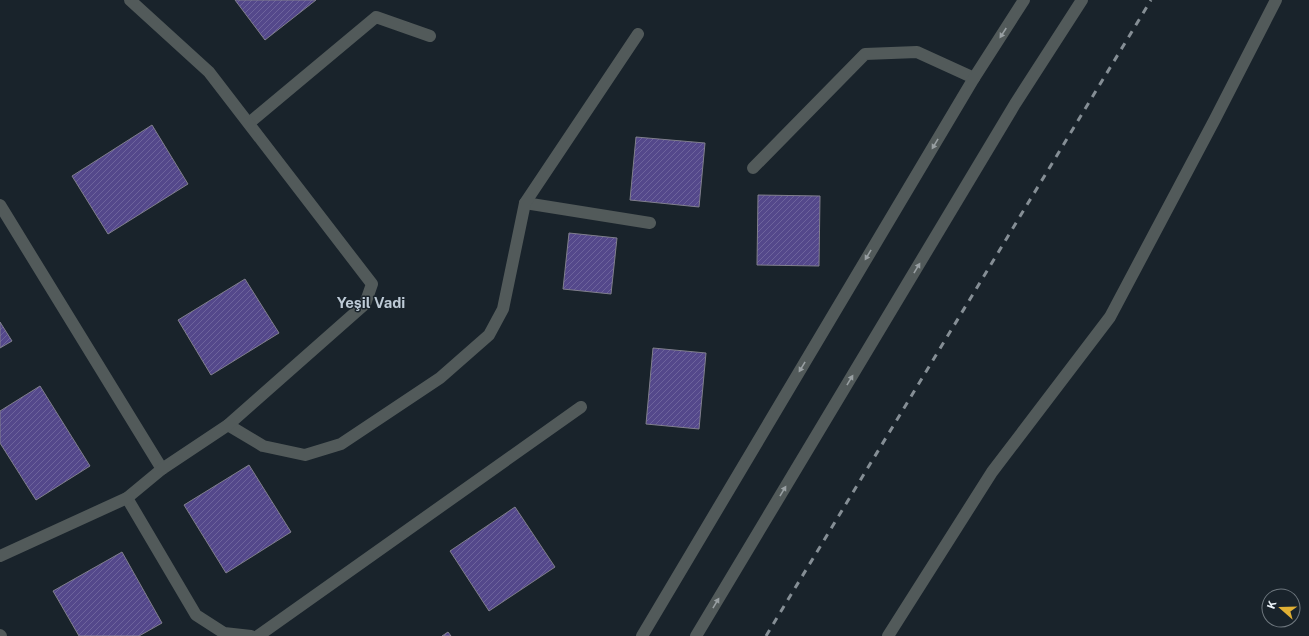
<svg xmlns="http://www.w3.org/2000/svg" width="1309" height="636" font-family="'Public Sans',sans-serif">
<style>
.building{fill:url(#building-hatch);stroke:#807f8d}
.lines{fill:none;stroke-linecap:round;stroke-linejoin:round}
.minor{stroke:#525a5a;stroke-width:12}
.rail{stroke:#858e95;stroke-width:3;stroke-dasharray:7 7;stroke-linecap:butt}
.oneway{fill:#989fa2}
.labels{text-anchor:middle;stroke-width:3;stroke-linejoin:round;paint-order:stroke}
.district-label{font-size:15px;font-weight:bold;fill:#bdcad6;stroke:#19232b}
</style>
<defs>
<pattern id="building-hatch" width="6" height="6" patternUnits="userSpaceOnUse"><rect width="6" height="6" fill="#54488b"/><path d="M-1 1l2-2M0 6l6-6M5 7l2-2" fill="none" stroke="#6d639c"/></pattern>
</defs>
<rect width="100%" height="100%" fill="#19232b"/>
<g class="building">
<path d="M 235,0 L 316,0 L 265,40 Z"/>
<path d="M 152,125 L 188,184 L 108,234 L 72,176 Z"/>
<path d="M 636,137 L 705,143 L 699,207 L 630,200 Z"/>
<path d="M 758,195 L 820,196 L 819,266 L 757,265 Z"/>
<path d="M 569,233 L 617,238 L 611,294 L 563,289 Z"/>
<path d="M 245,279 L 279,333 L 211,375 L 178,320 Z"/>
<path d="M 0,322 L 12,341 L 0,348 Z"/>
<path d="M 653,348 L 706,353 L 699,429 L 646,424 Z"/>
<path d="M 40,386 L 90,466 L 36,500 L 0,443 L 0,411 Z"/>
<path d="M 249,465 L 291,532 L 226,573 L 184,505 Z"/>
<path d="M 515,507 L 555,567 L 489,611 L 450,551 Z"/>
<path d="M 122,552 L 162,623 L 139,636 L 79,636 L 53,591 Z"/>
<path d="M 448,632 L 451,636 L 442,636 Z"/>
</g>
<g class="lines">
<g class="minor">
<path d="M 249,123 L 376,17 L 430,36"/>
<path d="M 753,168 L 865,54 L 917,52 L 974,78"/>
<path d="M 525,203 L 650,223"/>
<path d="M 0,205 L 162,469"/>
<path d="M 228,425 L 263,446 L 305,455 L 341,444 L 440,378 L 489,335 L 503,309 L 525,203 L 638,34"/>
<path d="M 127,498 L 196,615 L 224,633 L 251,636"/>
<path d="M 0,556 L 127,498 L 162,469 L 228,425 L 365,304 L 372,284 L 209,72 L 130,0"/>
<path d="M 0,635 L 1,636"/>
<path d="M 258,636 L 581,407"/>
<path d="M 642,636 L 974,78 L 1024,0"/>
<path d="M 696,636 L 1015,104 L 1082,0"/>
<path d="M 888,636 L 992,472 L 1110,317 L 1215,119 L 1276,0"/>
</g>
<path class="rail" d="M 766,636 L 1151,0"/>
</g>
<defs><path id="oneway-solid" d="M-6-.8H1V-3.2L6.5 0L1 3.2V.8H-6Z"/></defs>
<g class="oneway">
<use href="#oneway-solid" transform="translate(1003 33) rotate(123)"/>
<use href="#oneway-solid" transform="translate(935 144) rotate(121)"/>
<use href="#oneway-solid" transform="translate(868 255) rotate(121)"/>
<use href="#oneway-solid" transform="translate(917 268) rotate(-59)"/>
<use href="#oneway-solid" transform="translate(802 367) rotate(121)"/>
<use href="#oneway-solid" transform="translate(850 380) rotate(-59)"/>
<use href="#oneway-solid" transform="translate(783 491) rotate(-59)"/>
<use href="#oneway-solid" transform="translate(716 603) rotate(-59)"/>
</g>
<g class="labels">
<g class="district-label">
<text x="371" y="308">Yeşil Vadi</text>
</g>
</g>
<g transform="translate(1281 608) rotate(290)"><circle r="19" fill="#19232b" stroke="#6e777e"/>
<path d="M0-3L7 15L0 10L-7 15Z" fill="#e0b034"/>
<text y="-6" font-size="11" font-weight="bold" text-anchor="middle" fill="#edf4fa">K</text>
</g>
</svg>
